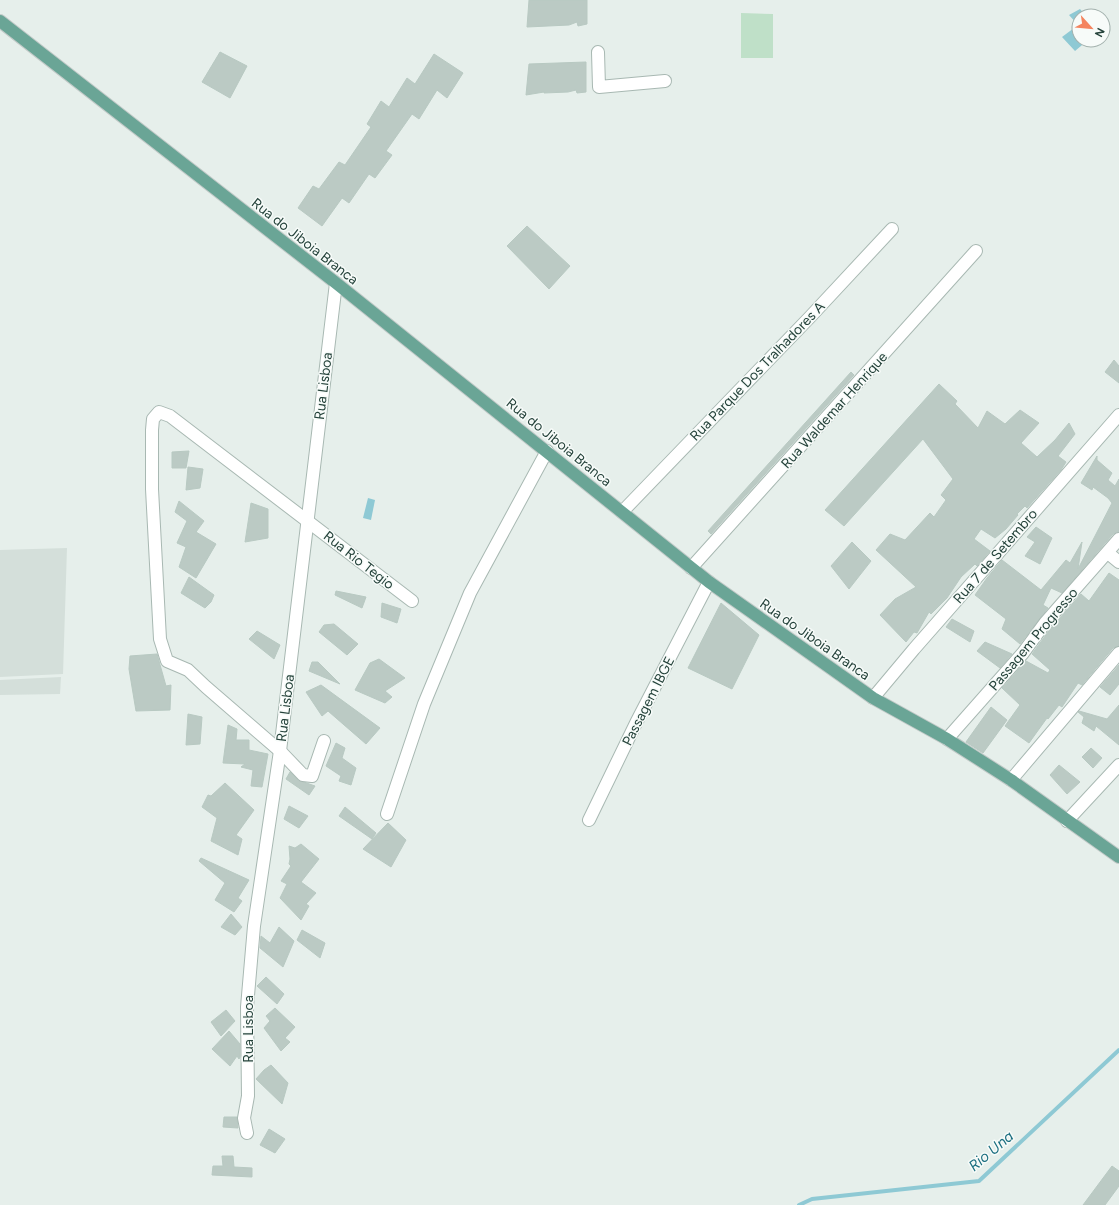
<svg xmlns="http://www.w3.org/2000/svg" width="1119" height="1205" font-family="Figtree,sans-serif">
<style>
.built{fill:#d4dfda}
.green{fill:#bfe0c8}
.water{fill:#8ec9d4}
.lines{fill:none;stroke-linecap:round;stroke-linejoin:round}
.stream{stroke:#8ec9d4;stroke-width:4}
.building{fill:#bbcac4;stroke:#b8c9c2}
.minor-casing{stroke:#a8b8b2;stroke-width:14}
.major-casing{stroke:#c2cac8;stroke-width:14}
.minor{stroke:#fff;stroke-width:12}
.major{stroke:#6aa596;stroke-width:12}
.labels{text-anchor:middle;stroke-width:3;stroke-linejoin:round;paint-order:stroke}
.street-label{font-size:14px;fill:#24423a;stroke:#f7fbf9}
.water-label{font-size:15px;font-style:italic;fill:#1c6f80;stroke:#f7fbf9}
</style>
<rect width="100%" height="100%" fill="#e6efeb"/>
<g class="built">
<path d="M 67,548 L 63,674 L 0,677 L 0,550 Z"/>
<path d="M 61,677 L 60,694 L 0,695 L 0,680 Z"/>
</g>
<path class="green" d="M 741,13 L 773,14 L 773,58 L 741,58 Z"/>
<g class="water">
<path d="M 1080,9 L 1086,16 L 1079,16 L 1079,40 L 1088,40 L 1075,51 L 1062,37 L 1078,25 L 1069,15 Z"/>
<path d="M 368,498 L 375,500 L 371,520 L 363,518 Z"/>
</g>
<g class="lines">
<path class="stream" d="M 799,1205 L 812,1199 L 979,1181 L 1119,1050"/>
</g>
<g class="building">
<path d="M 529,0 L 587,0 L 587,24 L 578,26 L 577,22 L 569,25 L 527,27 Z"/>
<path d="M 220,52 L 247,66 L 230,98 L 202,82 Z"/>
<path d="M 434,54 L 463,73 L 447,98 L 437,90 L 419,119 L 412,114 L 386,151 L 392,155 L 375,178 L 369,174 L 349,203 L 342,198 L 322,226 L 298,208 L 313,186 L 319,189 L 339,162 L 345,165 L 371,127 L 367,124 L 381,101 L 389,107 L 407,78 L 415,84 Z"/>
<path d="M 586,62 L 586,92 L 577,93 L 576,90 L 568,92 L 544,93 L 544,92 L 526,95 L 529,64 Z"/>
<path d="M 527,226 L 570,266 L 549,289 L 507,246 Z"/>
<path d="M 1114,360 L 1119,366 L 1119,383 L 1105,372 Z"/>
<path d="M 851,372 L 854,375 L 711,534 L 708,531 Z"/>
<path d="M 939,384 L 957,401 L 955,404 L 978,428 L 987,411 L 1005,424 L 1020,410 L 1039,423 L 1021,443 L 1037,457 L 1055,440 L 1069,423 L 1075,434 L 1058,456 L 1066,462 L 1061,470 L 1027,508 L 1025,506 L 1017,514 L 1018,515 L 1006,529 L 995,538 L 981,529 L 974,539 L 990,551 L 977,566 L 975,564 L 961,577 L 947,598 L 931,614 L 929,612 L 917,633 L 914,632 L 906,642 L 880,615 L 895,599 L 916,587 L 876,550 L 890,534 L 905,540 L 930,513 L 934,517 L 946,500 L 941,495 L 953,479 L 923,439 L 844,526 L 825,510 Z"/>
<path d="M 189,451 L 186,468 L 172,468 L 172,452 Z"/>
<path d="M 1097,456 L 1097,460 L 1112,473 L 1108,480 L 1115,486 L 1119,479 L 1119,532 L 1113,534 L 1062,593 L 1051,588 L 1043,605 L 1048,608 L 1020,644 L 1002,629 L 1006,619 L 975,595 L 987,578 L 1002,560 L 1041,590 L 1066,560 L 1070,563 L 1082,542 L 1078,569 L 1112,503 L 1108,498 L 1093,487 L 1092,490 L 1081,483 Z"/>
<path d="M 188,467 L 203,469 L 200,488 L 186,490 Z"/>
<path d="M 179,501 L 204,521 L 196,532 L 216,544 L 196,578 L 179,567 L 186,547 L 177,543 L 187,521 L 175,512 Z"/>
<path d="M 251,503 L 268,509 L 268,538 L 245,542 Z"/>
<path d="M 1036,527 L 1052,538 L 1040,564 L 1025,556 L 1035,542 L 1027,537 Z"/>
<path d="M 852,542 L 871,561 L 849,589 L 831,566 Z"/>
<path d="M 1109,573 L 1119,580 L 1119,646 L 1113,648 L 1082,685 L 1078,683 L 1062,707 L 1059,705 L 1048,719 L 1047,718 L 1029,743 L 1005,726 L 1020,705 L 1002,688 L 1026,661 L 1048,673 L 1050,670 L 1032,654 L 1051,628 L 1081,594 L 1089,601 Z"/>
<path d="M 189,577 L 214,595 L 211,602 L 205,608 L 181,593 Z"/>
<path d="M 336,591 L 366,597 L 362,608 L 335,595 Z"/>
<path d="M 382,603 L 401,609 L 397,623 L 381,617 Z"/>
<path d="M 721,603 L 759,635 L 732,689 L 688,668 Z"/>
<path d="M 952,619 L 974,631 L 970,642 L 946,627 Z"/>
<path d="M 334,624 L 358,644 L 347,655 L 319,632 L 324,625 Z"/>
<path d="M 257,631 L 280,645 L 274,659 L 249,639 Z"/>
<path d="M 985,642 L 1012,654 L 1000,668 L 977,651 Z"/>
<path d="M 157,654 L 166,686 L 171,685 L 170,710 L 136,711 L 129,669 L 130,656 Z"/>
<path d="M 379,659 L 405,678 L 385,691 L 392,697 L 385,703 L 355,690 L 370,663 Z"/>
<path d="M 312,662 L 318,662 L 340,684 L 309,671 Z"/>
<path d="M 1119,665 L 1119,684 L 1110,695 L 1100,687 Z"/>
<path d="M 321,685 L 380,728 L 366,744 L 328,711 L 322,716 L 306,692 Z"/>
<path d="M 1119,705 L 1119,745 L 1096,726 L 1094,731 L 1082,723 L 1084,717 L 1078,712 L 1079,711 L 1107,719 Z"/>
<path d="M 991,707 L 1007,720 L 983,753 L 966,742 Z"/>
<path d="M 188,714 L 202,717 L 200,744 L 186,745 Z"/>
<path d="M 228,725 L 237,729 L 236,740 L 249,740 L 249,750 L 268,754 L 262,787 L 251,786 L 253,770 L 241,767 L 245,764 L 223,763 Z"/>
<path d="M 336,743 L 345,748 L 342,758 L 356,768 L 351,785 L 339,781 L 341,776 L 326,766 Z"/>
<path d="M 1091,748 L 1102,758 L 1093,768 L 1082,757 Z"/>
<path d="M 1059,765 L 1080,782 L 1067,794 L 1050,775 Z"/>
<path d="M 290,772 L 298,780 L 315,786 L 309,795 L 286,779 Z"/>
<path d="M 225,783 L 254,810 L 236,835 L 242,839 L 238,855 L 211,841 L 217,818 L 202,807 L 208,795 L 211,796 Z"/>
<path d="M 289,806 L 308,816 L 299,828 L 284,819 Z"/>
<path d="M 345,807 L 376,833 L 372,839 L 339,816 Z"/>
<path d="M 388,823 L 406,840 L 391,867 L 363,849 Z"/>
<path d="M 301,844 L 319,859 L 301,882 L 316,893 L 306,904 L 309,906 L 301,920 L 280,898 L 287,884 L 281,881 L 291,866 L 289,864 L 290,859 L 289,846 L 295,848 Z"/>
<path d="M 201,858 L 249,880 L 238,898 L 242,901 L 234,912 L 215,900 L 225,883 L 199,861 Z"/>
<path d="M 231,914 L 242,927 L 235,935 L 221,927 Z"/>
<path d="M 279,927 L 294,941 L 283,967 L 260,948 L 261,936 L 270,943 Z"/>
<path d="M 302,930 L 325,943 L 320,958 L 297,940 Z"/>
<path d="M 266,977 L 284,994 L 277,1004 L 257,986 Z"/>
<path d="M 275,1008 L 295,1027 L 285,1038 L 290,1042 L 281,1051 L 264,1028 L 270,1021 L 266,1016 Z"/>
<path d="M 226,1010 L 235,1021 L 221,1036 L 211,1022 Z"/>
<path d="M 229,1031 L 240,1044 L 240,1057 L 239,1059 L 237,1056 L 230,1066 L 212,1049 Z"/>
<path d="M 271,1065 L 288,1083 L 282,1104 L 256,1079 L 264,1070 Z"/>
<path d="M 224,1117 L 237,1117 L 238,1128 L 223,1127 Z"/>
<path d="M 269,1129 L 285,1139 L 275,1153 L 260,1145 Z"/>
<path d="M 222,1156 L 233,1156 L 234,1167 L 252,1168 L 252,1177 L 212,1175 L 213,1166 L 223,1166 Z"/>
<path d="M 1112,1166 L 1119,1171 L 1119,1186 L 1105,1205 L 1083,1205 Z"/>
</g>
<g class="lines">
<g class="minor-casing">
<g id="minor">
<path d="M 598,52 L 599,87 L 665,81"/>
<path d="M 622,512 L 810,317 L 892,229"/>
<path d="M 1108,553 L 1119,562"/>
<path d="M 691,568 L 976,251"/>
<path d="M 873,698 L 914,649 L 1119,415"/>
<path d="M 947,739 L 1023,653 L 1045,623 L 1119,539"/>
<path d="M 324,741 L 312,776 L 303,775 L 280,751 L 206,687 L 188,670 L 167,661 L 160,639 L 152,489 L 152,430 L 153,419 L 159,412 L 170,416 L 412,601"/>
<path d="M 1011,780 L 1119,653"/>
<path d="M 387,814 L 424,704 L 470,593 L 547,451"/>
<path d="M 589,820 L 636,723 L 709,582"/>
<path d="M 1067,821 L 1119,765"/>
<path d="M 247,1133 L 244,1118 L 248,1096 L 247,1007 L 254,926 L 280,751 L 336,283"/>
</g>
</g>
<g class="major-casing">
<path id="major" d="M 0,21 L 336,283 L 709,582 L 873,698 L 947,739 L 1011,780 L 1119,857"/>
</g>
<use href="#minor" class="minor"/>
<use href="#major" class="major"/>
</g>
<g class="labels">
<g class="street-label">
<text transform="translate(305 241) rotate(38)" y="5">Rua do Jiboia Branca</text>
<text transform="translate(757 371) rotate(-46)" y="5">Rua Parque Dos Tralhadores A</text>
<text transform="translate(323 386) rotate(-83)" y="5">Rua Lisboa</text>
<text transform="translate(834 410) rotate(-48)" y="5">Rua Waldemar Henrique</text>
<text transform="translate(559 442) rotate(39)" y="5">Rua do Jiboia Branca</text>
<text transform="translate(995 556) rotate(-49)" y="5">Rua 7 de Setembro</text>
<text transform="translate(359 560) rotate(38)" y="5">Rua Rio Tegio</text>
<text transform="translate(815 639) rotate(35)" y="5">Rua do Jiboia Branca</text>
<text transform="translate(1033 639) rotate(-50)" y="5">Passagem Progresso</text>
<text transform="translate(648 701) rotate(-63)" y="5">Passagem IBGE</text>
<text transform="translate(285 708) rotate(-83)" y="5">Rua Lisboa</text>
<text transform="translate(248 1029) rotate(-90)" y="5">Rua Lisboa</text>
</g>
<g class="water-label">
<text transform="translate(991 1151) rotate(-40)" y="5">Rio Una</text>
</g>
</g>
<g transform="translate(1091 28) rotate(117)"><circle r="19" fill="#f7fbf9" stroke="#a3b1ad"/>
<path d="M0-3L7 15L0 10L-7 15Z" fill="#f4845f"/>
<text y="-6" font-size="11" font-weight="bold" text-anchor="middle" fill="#24423a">N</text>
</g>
</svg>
